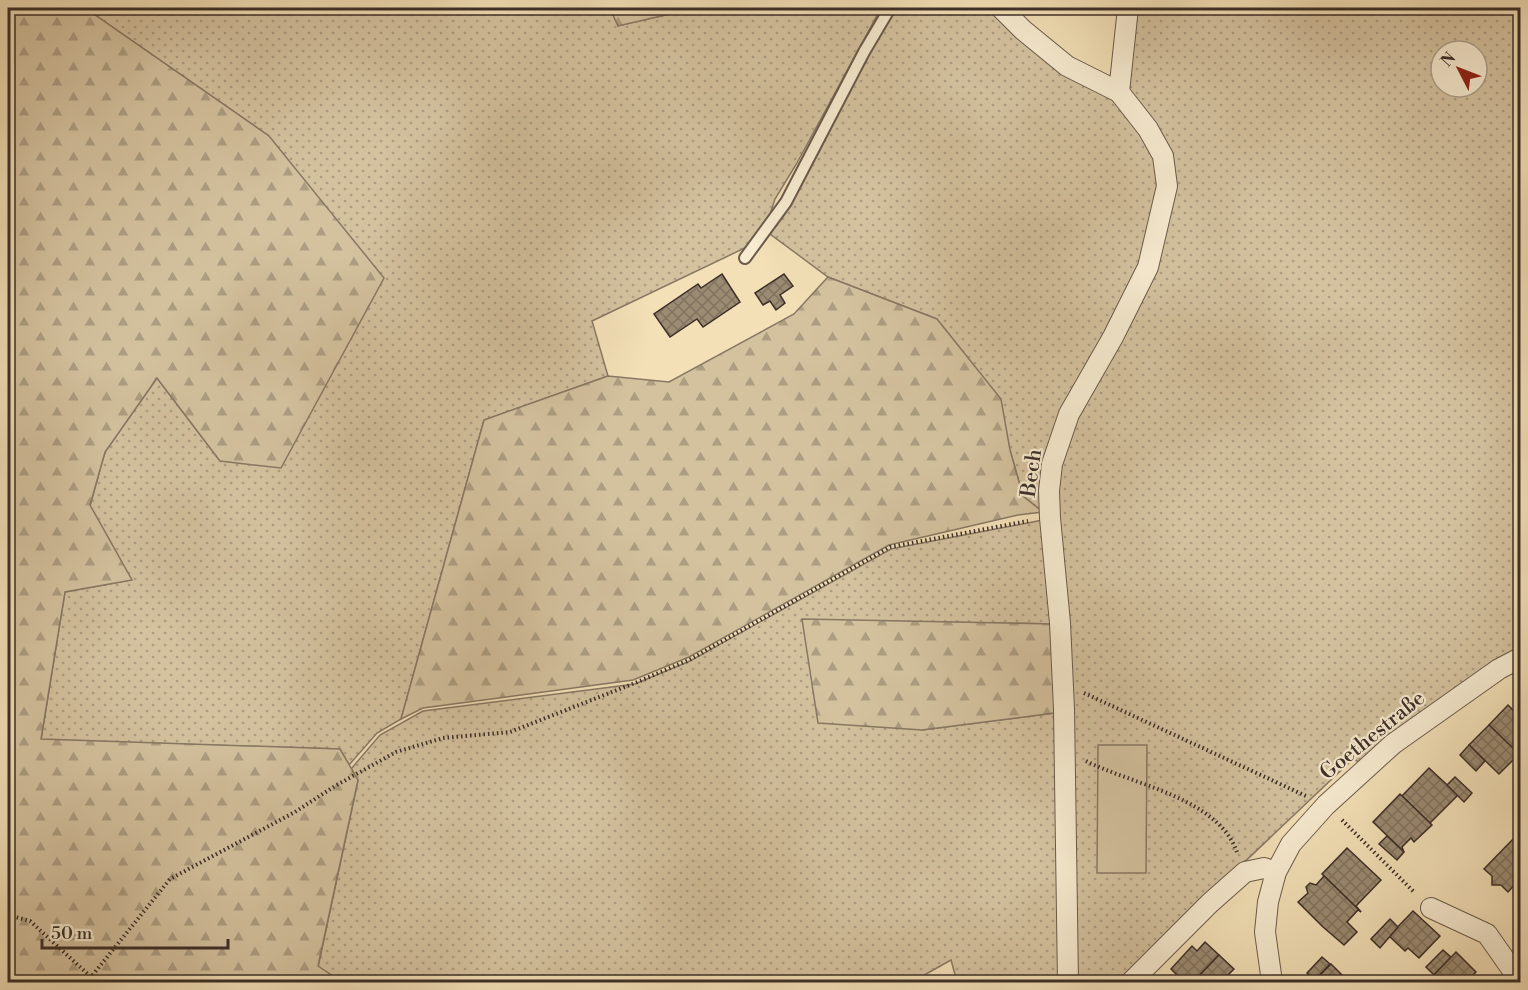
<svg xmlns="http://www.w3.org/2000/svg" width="1528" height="990" font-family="'Libre Bodoni',serif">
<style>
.grass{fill:url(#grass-dots);stroke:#887864;stroke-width:1.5;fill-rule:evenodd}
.forest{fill:url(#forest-firs);stroke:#887864;stroke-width:1.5}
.pitch{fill:#d4c29f;stroke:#887864;stroke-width:1.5}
.building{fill:url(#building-cross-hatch);stroke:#3c2f29;stroke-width:1.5}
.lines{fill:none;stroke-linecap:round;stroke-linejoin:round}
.lane-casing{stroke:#6a5b4c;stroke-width:14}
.street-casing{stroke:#6a5b4c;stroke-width:22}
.path{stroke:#3c2f29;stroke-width:4;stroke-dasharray:1.5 3;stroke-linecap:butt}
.lane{stroke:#f7ebd0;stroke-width:10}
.street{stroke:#f7ebd0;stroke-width:20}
.labels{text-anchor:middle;stroke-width:4.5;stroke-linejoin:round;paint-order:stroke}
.street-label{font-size:21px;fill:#3c2f29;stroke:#f7ebd0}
</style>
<defs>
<pattern id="grass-dots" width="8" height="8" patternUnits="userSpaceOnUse" patternTransform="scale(1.5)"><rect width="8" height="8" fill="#d4c29f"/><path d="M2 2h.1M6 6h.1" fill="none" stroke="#ad9e82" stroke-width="1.8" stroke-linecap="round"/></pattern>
<pattern id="forest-firs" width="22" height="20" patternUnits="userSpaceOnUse" patternTransform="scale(1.5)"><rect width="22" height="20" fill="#d4c29f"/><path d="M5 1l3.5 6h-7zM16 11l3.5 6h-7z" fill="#ad9e82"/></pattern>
<pattern id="building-cross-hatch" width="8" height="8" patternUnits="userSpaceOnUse" patternTransform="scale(1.5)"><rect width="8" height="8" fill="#9b8b73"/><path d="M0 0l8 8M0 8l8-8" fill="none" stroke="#80725e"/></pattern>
</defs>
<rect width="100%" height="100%" fill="#f3e0b7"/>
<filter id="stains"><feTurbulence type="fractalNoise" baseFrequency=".00333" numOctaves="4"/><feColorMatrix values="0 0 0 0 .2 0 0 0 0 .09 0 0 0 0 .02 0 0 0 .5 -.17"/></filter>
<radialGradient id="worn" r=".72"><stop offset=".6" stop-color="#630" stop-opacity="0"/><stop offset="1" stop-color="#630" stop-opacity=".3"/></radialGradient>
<g class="grass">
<path d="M 85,8 L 610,8 L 618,26 L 674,13 L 683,8 L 881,8 L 797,163 L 775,199 L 765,230 L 761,227 L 749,246 L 592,321 L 608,376 L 484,420 L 401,719 L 377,733 L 349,765 L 340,749 L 41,740 L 65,592 L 131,580 L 90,506 L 105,452 L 157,378 L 220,461 L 269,136 Z"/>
<path d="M 896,8 L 995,8 L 1115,95 L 1157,158 L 1162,186 L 1143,264 L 1108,334 L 1043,512 L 1023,496 L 1010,450 L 937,319 L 828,277 L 770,234 L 810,169 L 867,57 Z"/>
<path d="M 1132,8 L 1520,8 L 1520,650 L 1361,763 L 1353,759 L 1118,982 L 1072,982 L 1054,526 L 1058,465 L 1173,185 L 1124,90 ZM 1441,51 L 1477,51 L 1477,87 L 1441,87 Z"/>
<path d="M 1043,520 L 1056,624 L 802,620 L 922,730 L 1062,712 L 1062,982 L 957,982 L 951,960 L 912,982 L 342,982 L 318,967 L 358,781 L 351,769 L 380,735 L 423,711 L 635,684 L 690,661 L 891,549 Z"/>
</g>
<g class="forest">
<path d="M 8,8 L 85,8 L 269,136 L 384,278 L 281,468 L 220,461 L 157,378 L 105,452 L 90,505 L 132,580 L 65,592 L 41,739 L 340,749 L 358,780 L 318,966 L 342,982 L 8,982 Z"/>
<path d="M 610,8 L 683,8 L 674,13 L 618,26 Z"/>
<path d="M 828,277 L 937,319 L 1001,399 L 1010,450 L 1023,496 L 1043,512 L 1018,515 L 889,545 L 689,657 L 633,680 L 423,708 L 401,719 L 484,420 L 608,376 L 669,382 L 794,314 Z"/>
<path d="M 802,619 L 1056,624 L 1062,712 L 922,730 L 818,723 Z"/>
</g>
<path class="pitch" d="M 1098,745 L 1147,745 L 1146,873 L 1097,873 Z"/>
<g class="building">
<path d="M 722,274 L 740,302 L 703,327 L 697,319 L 670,337 L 654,314 L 698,284 L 701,288 Z"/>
<path d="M 784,274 L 793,286 L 780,295 L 785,303 L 776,310 L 770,301 L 763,305 L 755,293 Z"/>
<path d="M 1508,705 L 1520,717 L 1520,753 L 1519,754 L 1489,725 Z"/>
<path d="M 1489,725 L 1519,754 L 1499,774 L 1469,745 Z"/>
<path d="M 1469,745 L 1485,761 L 1476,771 L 1460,755 Z"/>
<path d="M 1429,768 L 1458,795 L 1430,823 L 1402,796 Z"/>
<path d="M 1455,777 L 1472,793 L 1464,802 L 1447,785 Z"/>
<path d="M 1400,794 L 1432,825 L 1414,842 L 1411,838 L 1402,847 L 1404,852 L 1373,822 Z"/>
<path d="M 1387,836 L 1404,852 L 1397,860 L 1379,844 Z"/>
<path d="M 1513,839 L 1520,847 L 1520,879 L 1508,892 L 1501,885 L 1492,885 L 1492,876 L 1484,869 Z"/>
<path d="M 1347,848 L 1381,880 L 1356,906 L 1361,912 L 1322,874 Z"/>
<path d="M 1324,876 L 1361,912 L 1358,910 L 1347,922 L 1357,932 L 1344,945 L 1323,927 L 1298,902 L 1308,893 L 1306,887 L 1310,883 L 1316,885 Z"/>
<path d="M 1413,911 L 1440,936 L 1419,958 L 1408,948 L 1405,951 L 1389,936 Z"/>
<path d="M 1390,919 L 1398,927 L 1380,948 L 1371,939 Z"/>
<path d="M 1205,942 L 1219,955 L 1193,982 L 1180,982 L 1181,979 L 1171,969 L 1192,946 L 1197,951 Z"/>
<path d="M 1443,950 L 1451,957 L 1434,975 L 1426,967 Z"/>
<path d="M 1456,952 L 1476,972 L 1466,982 L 1434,982 L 1430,979 Z"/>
<path d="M 1219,955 L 1234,969 L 1224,979 L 1228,982 L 1193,982 Z"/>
<path d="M 1322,957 L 1330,964 L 1314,981 L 1307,973 Z"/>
<path d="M 1331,964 L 1349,982 L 1316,982 L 1314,981 Z"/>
</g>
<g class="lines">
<g class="lane-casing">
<path id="lane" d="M 745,258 L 786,202 L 864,52 L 890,8"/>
</g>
<g class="street-casing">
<g id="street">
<path d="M 1001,8 L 1023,30 L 1067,66 L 1119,92"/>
<path d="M 1431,908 L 1487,934 L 1520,981"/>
<path d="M 1068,982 L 1064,709 L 1060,623 L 1050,518 L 1049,491 L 1052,464 L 1069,414 L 1113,337 L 1148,267 L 1167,186 L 1163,156 L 1148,129 L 1119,92 L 1128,8"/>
<path d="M 1131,982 L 1210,903 L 1245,872 L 1264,868 L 1276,872"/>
<path d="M 1272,982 L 1265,932 L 1268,902 L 1276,872 L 1291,844 L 1326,805 L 1393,744 L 1499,669 L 1520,658"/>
</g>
</g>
<g class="path">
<path d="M 1084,693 L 1306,796"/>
<path d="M 1086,761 C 1133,785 1217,797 1237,852"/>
<path d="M 1342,820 L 1415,893"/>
<path d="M 8,915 L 30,921 L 91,977 L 170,879 L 295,812 L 335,786 L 396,752 L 443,738 L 510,732 L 635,683 L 689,660 L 890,547 L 1028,521"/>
</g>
<use href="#lane" class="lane"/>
<use href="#street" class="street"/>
</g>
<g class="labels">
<g class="street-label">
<text transform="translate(1031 473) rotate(-82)" y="7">Bech</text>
<text transform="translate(1372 735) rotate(-39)" y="7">Goethestraße</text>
</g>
</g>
<rect width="1528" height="990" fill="none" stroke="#f3e0b7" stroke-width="30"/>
<rect x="9" y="9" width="1510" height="972" fill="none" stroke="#3c2f29" stroke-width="3"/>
<rect x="15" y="15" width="1498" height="960" fill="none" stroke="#3c2f29" stroke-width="1.5"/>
<g transform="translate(1459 69) rotate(312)"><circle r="28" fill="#f7ebd0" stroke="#aca08d" stroke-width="1.5"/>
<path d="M0-4.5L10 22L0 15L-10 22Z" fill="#8f2418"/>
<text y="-9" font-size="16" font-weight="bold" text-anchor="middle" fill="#3c2f29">N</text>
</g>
<path d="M42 939v9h186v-9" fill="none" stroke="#3c2f29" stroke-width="3"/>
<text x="51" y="939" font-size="18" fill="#3c2f29" stroke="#f7ebd0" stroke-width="4.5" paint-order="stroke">50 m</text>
<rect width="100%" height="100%" filter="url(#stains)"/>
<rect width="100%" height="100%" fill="url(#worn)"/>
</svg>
